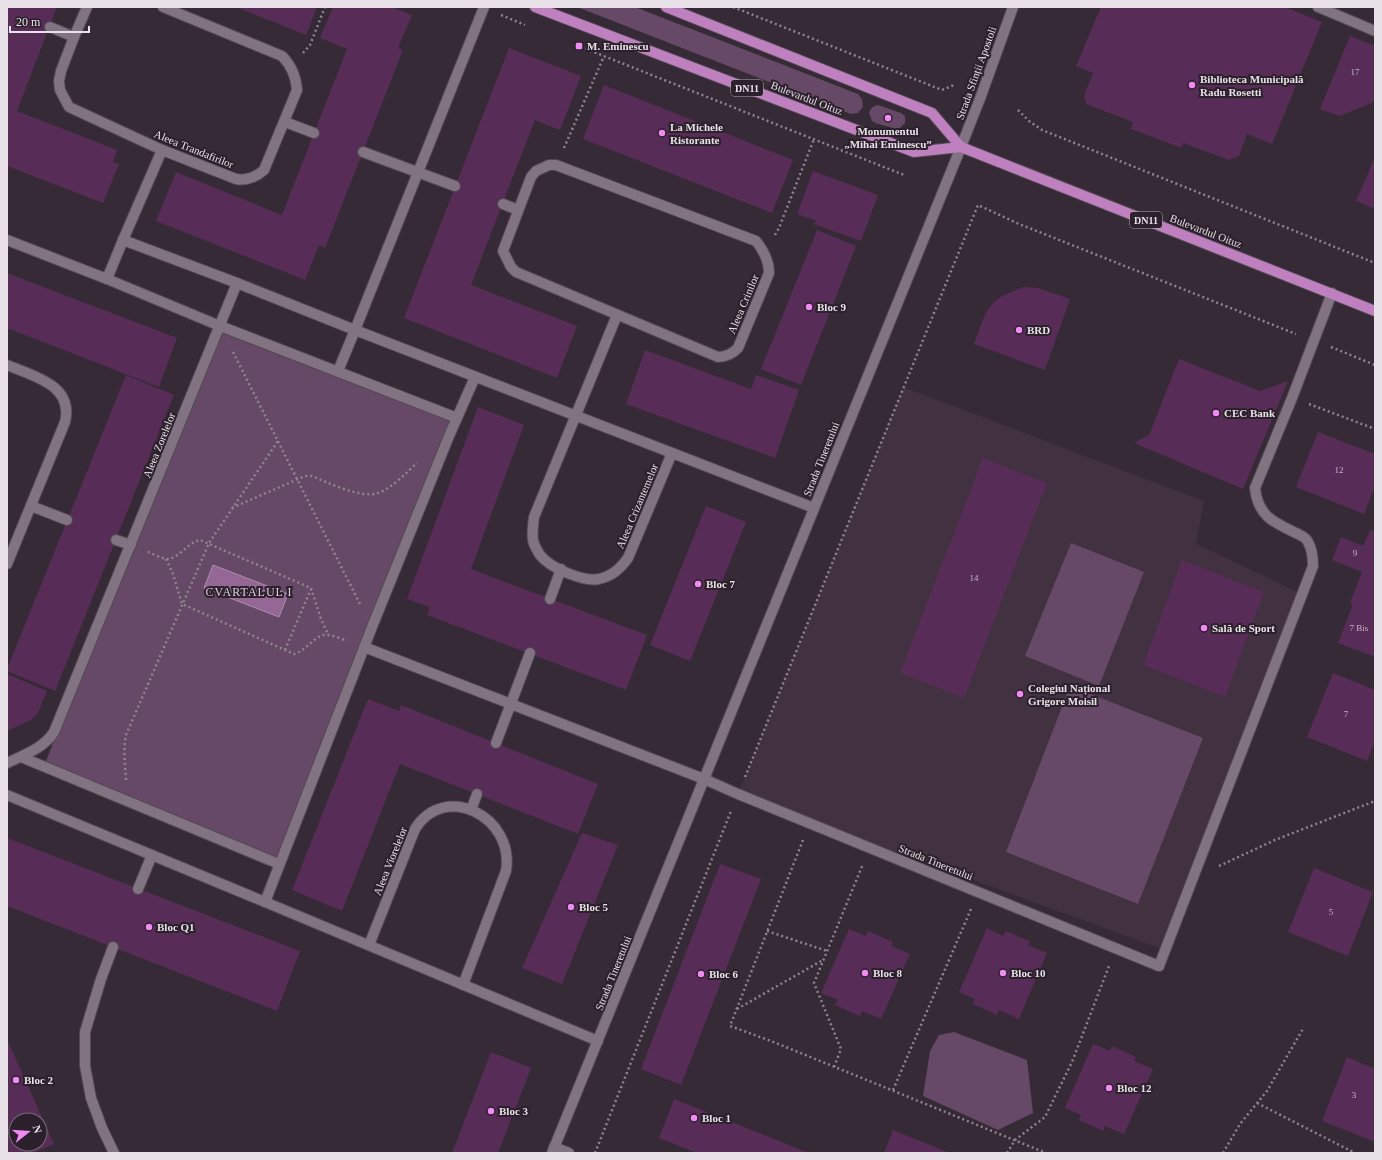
<svg xmlns="http://www.w3.org/2000/svg" width="1382" height="1160" font-family="Georgia,serif">
<style>
.built{fill:#423141}
.green{fill:#664966}
.water{fill:#956795;stroke:#ae8cae}
.building{fill:#572d58;fill-rule:evenodd}
.lines{fill:none;stroke-linecap:round;stroke-linejoin:round}
.service-casing{stroke:#524852;stroke-width:12}
.minor-casing{stroke:#524852;stroke-width:12}
.tertiary-casing{stroke:#524852;stroke-width:12}
.primary-casing{stroke:#524852;stroke-width:12}
.path{stroke:#8f858e;stroke-width:2.5;stroke-dasharray:2 3;stroke-linecap:butt}
.service{stroke:#817381;stroke-width:10}
.minor{stroke:#817381;stroke-width:10}
.tertiary{stroke:#817381;stroke-width:10}
.primary{stroke:#bf80c0;stroke-width:10}
.poi-dot{fill:#f28af3;stroke:#2b202b;stroke-width:1.5}
.labels{text-anchor:middle;stroke-width:4;stroke-linejoin:round;paint-order:stroke}
.number-label{font-size:9px;fill:#c4b4c4}
.shield{fill:#2b202b;stroke:#b0a7af;stroke-width:1}
.shield-label{font-size:10px;font-weight:bold;fill:#e9e1e8}
.poi-label{font-size:11px;font-weight:bold;fill:#e9e1e8;stroke:#2b202b;text-anchor:start}
.street-label{font-size:11px;fill:#e9e1e8;stroke:#2b202b}
.neighbourhood-label{font-size:12px;letter-spacing:1px;fill:#dfd0de;stroke:#2b202b}
</style>
<rect width="100%" height="100%" fill="#352a35"/>
<path class="built" d="M 903,387 L 1204,501 L 1196,544 L 1302,594 L 1159,948 L 738,794 Z"/>
<g class="green">
<path d="M 577,7 L 635,7 L 858,94 L 862,99 L 863,107 L 858,113 L 851,114 Z"/>
<path d="M 878,105 L 901,113 L 905,116 L 905,123 L 900,128 L 897,129 L 875,123 L 872,121 L 869,113 C 871,108 873,106 878,105 Z"/>
<path d="M 220,326 L 457,418 L 279,864 L 44,766 L 131,545 Z"/>
<path d="M 1071,543 L 1144,572 L 1099,686 L 1025,656 Z"/>
<path d="M 1070,686 L 1203,738 L 1138,904 L 1006,852 Z"/>
<path d="M 954,1032 L 1027,1060 L 1033,1113 L 998,1130 L 923,1096 L 930,1051 L 939,1035 Z"/>
</g>
<path class="water" d="M 213,565 L 288,594 L 279,617 L 204,588 Z"/>
<g class="building">
<path d="M 7,7 L 57,7 L 17,111 L 117,150 L 113,162 L 119,164 L 103,203 L 7,166 Z"/>
<path d="M 236,7 L 317,7 L 306,35 Z"/>
<path d="M 333,7 L 392,7 L 412,15 L 398,48 L 403,50 L 325,248 L 319,245 L 305,280 L 156,221 L 176,172 L 282,215 L 347,49 L 320,38 Z"/>
<path d="M 1101,7 L 1285,7 L 1322,22 L 1272,144 L 1247,134 L 1239,156 L 1229,160 L 1183,143 L 1182,148 L 1131,129 L 1133,122 L 1086,104 L 1084,96 L 1093,73 L 1076,66 Z"/>
<path d="M 1350,36 L 1375,46 L 1375,98 L 1372,103 L 1339,116 L 1320,109 Z"/>
<path d="M 509,48 L 581,76 L 560,130 L 535,120 L 471,285 L 577,326 L 557,378 L 404,318 Z"/>
<path d="M 604,85 L 793,160 L 772,213 L 583,139 Z"/>
<path d="M 1375,157 L 1375,209 L 1356,201 Z"/>
<path d="M 813,171 L 878,195 L 861,241 L 813,224 L 817,221 L 797,214 Z"/>
<path d="M 817,230 L 856,246 L 801,385 L 761,369 Z"/>
<path d="M 7,273 L 177,338 L 159,387 L 7,328 Z"/>
<path d="M 1023,287 L 1038,288 L 1070,299 L 1045,370 L 974,344 L 984,317 L 989,308 L 995,301 L 1004,295 Z"/>
<path d="M 645,350 L 751,389 L 756,375 L 799,390 L 775,458 L 626,404 Z"/>
<path d="M 1179,359 L 1260,391 L 1288,381 L 1243,489 L 1134,443 L 1149,435 Z"/>
<path d="M 126,375 L 174,395 L 55,691 L 7,671 L 7,669 Z"/>
<path d="M 478,407 L 524,425 L 471,569 L 647,635 L 626,690 L 427,615 L 430,607 L 407,599 Z"/>
<path d="M 1318,432 L 1375,454 L 1375,486 L 1364,514 L 1296,487 Z"/>
<path d="M 983,458 L 1047,483 L 964,698 L 900,673 Z"/>
<path d="M 706,506 L 746,522 L 690,661 L 650,645 Z"/>
<path d="M 1370,530 L 1375,532 L 1375,657 L 1338,643 L 1353,604 L 1350,603 L 1362,572 L 1332,560 L 1341,537 L 1363,546 Z"/>
<path d="M 1182,560 L 1264,592 L 1225,697 L 1143,665 Z"/>
<path d="M 1333,673 L 1375,690 L 1375,741 L 1367,761 L 1307,737 Z"/>
<path d="M 7,674 L 47,691 L 38,713 L 31,720 L 7,731 Z"/>
<path d="M 368,699 L 399,711 L 401,705 L 598,784 L 578,834 L 400,764 L 342,911 L 292,890 Z"/>
<path d="M 582,833 L 618,845 L 562,984 L 522,968 Z"/>
<path d="M 7,838 L 300,951 L 277,1011 L 7,906 Z"/>
<path d="M 720,864 L 761,879 L 681,1085 L 641,1069 Z"/>
<path d="M 1314,868 L 1373,892 L 1348,956 L 1288,932 Z"/>
<path d="M 987,928 L 1003,936 L 1006,931 L 1030,941 L 1028,945 L 1047,953 L 1019,1019 L 999,1010 L 997,1015 L 973,1004 L 975,999 L 959,992 Z"/>
<path d="M 849,929 L 866,936 L 868,931 L 893,942 L 891,946 L 910,954 L 881,1019 L 862,1011 L 860,1016 L 835,1005 L 838,1000 L 821,993 Z"/>
<path d="M 7,1039 L 54,1144 L 33,1153 L 8,1153 L 7,1151 ZM 16,1120 L 40,1120 L 40,1144 L 16,1144 Z"/>
<path d="M 1093,1044 L 1110,1051 L 1112,1046 L 1136,1057 L 1134,1061 L 1153,1069 L 1124,1134 L 1105,1126 L 1103,1131 L 1079,1120 L 1081,1115 L 1065,1108 Z"/>
<path d="M 491,1052 L 531,1068 L 498,1153 L 452,1153 Z"/>
<path d="M 1347,1057 L 1375,1069 L 1375,1142 L 1322,1121 Z"/>
<path d="M 674,1099 L 809,1153 L 697,1153 L 659,1138 Z"/>
<path d="M 893,1130 L 950,1153 L 884,1153 Z"/>
</g>
<g class="lines">
<g class="service-casing">
<g id="service">
<path d="M 87,7 L 74,37 L 61,71 L 59,81 L 60,90 L 69,107 L 162,150 L 236,179 C 247,181 256,177 264,170 L 297,90 C 296,76 292,66 282,56 L 163,7"/>
<path d="M 1318,7 L 1375,31"/>
<path d="M 50,27 L 74,37"/>
<path d="M 285,122 L 314,133"/>
<path d="M 162,150 L 123,240 L 237,283"/>
<path d="M 363,152 L 455,186"/>
<path d="M 549,165 L 556,165 L 756,241 C 764,251 769,261 769,273 L 738,348 C 732,354 726,357 718,357 L 516,272 L 511,267 L 503,251 L 531,177 L 536,171 Z"/>
<path d="M 503,204 L 518,210"/>
<path d="M 7,240 L 107,279 L 220,326 L 457,418"/>
<path d="M 107,279 L 123,240"/>
<path d="M 617,315 L 534,517 C 533,526 531,536 534,544 C 536,548 538,552 540,555 C 550,568 583,582 599,579 C 612,576 620,569 628,558 L 672,453"/>
<path d="M 7,365 C 33,376 74,385 65,422 L 7,564"/>
<path d="M 31,506 L 67,520"/>
<path d="M 116,540 L 131,545"/>
<path d="M 550,599 L 561,569"/>
<path d="M 496,743 L 530,653"/>
<path d="M 21,757 L 279,864"/>
<path d="M 7,763 C 24,755 44,748 54,732 L 237,283 L 355,330"/>
<path d="M 7,795 L 265,902 L 372,627 L 449,436 L 475,377"/>
<path d="M 471,810 L 477,794"/>
<path d="M 138,889 L 152,855"/>
<path d="M 369,945 L 415,829 C 445,781 515,817 506,871 L 463,985"/>
<path d="M 113,947 L 101,979 L 85,1032 L 85,1066 L 91,1098 L 102,1128 L 114,1153"/>
<path d="M 1159,966 L 1313,566 C 1313,558 1312,549 1308,542 C 1306,537 1300,535 1296,533 C 1273,522 1258,516 1255,488 L 1292,398 L 1332,293"/>
<path d="M 554,1147 L 569,1153"/>
</g>
</g>
<g class="minor-casing">
<g id="minor">
<path d="M 355,330 L 814,508"/>
<path d="M 338,371 L 355,330 L 484,7"/>
<path d="M 364,647 L 704,779 L 738,794 L 1159,966"/>
<path d="M 265,902 L 598,1041"/>
<path d="M 552,1153 L 961,147"/>
</g>
</g>
<g class="tertiary-casing">
<path id="tertiary" d="M 961,147 L 981,96 L 1013,7"/>
</g>
<g class="primary-casing">
<g id="primary">
<path d="M 535,7 L 914,152 L 961,147 L 1375,311"/>
<path d="M 666,7 L 932,113 L 961,147"/>
</g>
</g>
<g class="path">
<path d="M 733,7 L 942,90 L 954,85"/>
<path d="M 501,15 L 525,25"/>
<path d="M 576,45 L 904,175"/>
<path d="M 303,53 L 310,45 L 325,7"/>
<path d="M 1018,110 L 1029,121 L 1042,130 L 1375,263"/>
<path d="M 564,148 L 604,56"/>
<path d="M 775,235 L 779,228 L 814,139"/>
<path d="M 1331,347 L 1375,365"/>
<path d="M 233,352 L 360,604"/>
<path d="M 1309,404 L 1375,429"/>
<path d="M 232,508 L 305,476 L 311,476 C 328,482 360,499 378,493 C 391,489 407,472 417,463"/>
<path d="M 148,552 C 153,554 161,558 166,559 C 178,560 188,542 200,540 L 311,588 L 321,619 L 328,634"/>
<path d="M 166,559 L 173,574 L 182,604 L 294,654 C 307,651 316,632 329,635 C 335,636 342,639 347,641"/>
<path d="M 285,650 L 311,589"/>
<path d="M 745,777 L 978,205 L 1019,224 L 1296,334"/>
<path d="M 126,780 C 125,764 123,750 126,735 L 209,543 L 278,441"/>
<path d="M 803,840 L 730,1026 L 771,1041 L 1046,1153"/>
<path d="M 1219,866 L 1275,840 L 1375,801"/>
<path d="M 767,931 L 827,951"/>
<path d="M 737,1009 L 823,960"/>
<path d="M 834,1067 L 841,1049 L 814,983 L 863,864"/>
<path d="M 893,1090 L 971,909"/>
<path d="M 1257,1103 L 1355,1153"/>
<path d="M 595,1153 L 731,811"/>
<path d="M 1007,1153 L 1015,1140 L 1045,1117 L 1072,1062 L 1109,966"/>
<path d="M 1223,1153 L 1240,1124 L 1267,1091 L 1304,1027"/>
</g>
<use href="#service" class="service"/>
<use href="#minor" class="minor"/>
<use href="#tertiary" class="tertiary"/>
<use href="#primary" class="primary"/>
</g>
<g class="poi-dot">
<rect x="575" y="42" width="8" height="8" rx="2"/>
<circle cx="1192" cy="85" r="4"/>
<circle cx="888" cy="118" r="4"/>
<circle cx="662" cy="133" r="4"/>
<circle cx="809" cy="307" r="4"/>
<circle cx="1019" cy="330" r="4"/>
<circle cx="1216" cy="413" r="4"/>
<circle cx="698" cy="584" r="4"/>
<circle cx="1204" cy="628" r="4"/>
<circle cx="1020" cy="694" r="4"/>
<circle cx="571" cy="907" r="4"/>
<circle cx="149" cy="927" r="4"/>
<circle cx="865" cy="973" r="4"/>
<circle cx="1003" cy="973" r="4"/>
<circle cx="701" cy="974" r="4"/>
<circle cx="16" cy="1080" r="4"/>
<circle cx="1109" cy="1088" r="4"/>
<circle cx="491" cy="1111" r="4"/>
<circle cx="694" cy="1118" r="4"/>
</g>
<g class="labels">
<g class="number-label">
<text x="1355" y="75">17</text>
<text x="1339" y="473">12</text>
<text x="1355" y="556">9</text>
<text x="974" y="581">14</text>
<text x="1359" y="631">7 Bis</text>
<text x="1346" y="717">7</text>
<text x="1331" y="915">5</text>
<text x="1354" y="1098">3</text>
</g>
<g class="shield">
<rect x="731" y="80" width="32" height="16" rx="3"/>
<rect x="1130" y="212" width="32" height="16" rx="3"/>
</g>
<g class="shield-label">
<text x="747" y="92">DN11</text>
<text x="1146" y="224">DN11</text>
</g>
<g class="poi-label">
<text x="587" y="50">M. Eminescu</text>
<text x="1200" y="83">Biblioteca Municipală<tspan x="1200" dy="13">Radu Rosetti</tspan></text>
<text x="670" y="131">La Michele<tspan x="670" dy="13">Ristorante</tspan></text>
<text x="888" y="135" text-anchor="middle">Monumentul<tspan x="888" dy="13">„Mihai Eminescu”</tspan></text>
<text x="817" y="311">Bloc 9</text>
<text x="1027" y="334">BRD</text>
<text x="1224" y="417">CEC Bank</text>
<text x="706" y="588">Bloc 7</text>
<text x="1212" y="632">Sală de Sport</text>
<text x="1028" y="692">Colegiul Național<tspan x="1028" dy="13">Grigore Moisil</tspan></text>
<text x="579" y="911">Bloc 5</text>
<text x="157" y="931">Bloc Q1</text>
<text x="873" y="977">Bloc 8</text>
<text x="1011" y="977">Bloc 10</text>
<text x="709" y="978">Bloc 6</text>
<text x="24" y="1084">Bloc 2</text>
<text x="1117" y="1092">Bloc 12</text>
<text x="499" y="1115">Bloc 3</text>
<text x="702" y="1122">Bloc 1</text>
</g>
<g class="street-label">
<text transform="translate(976 73) rotate(-70)" y="4">Strada Sfinții Apostoli</text>
<text transform="translate(807 98) rotate(21)" y="4">Bulevardul Oituz</text>
<text transform="translate(194 149) rotate(22)" y="4">Aleea Trandafirilor</text>
<text transform="translate(1206 231) rotate(21)" y="4">Bulevardul Oituz</text>
<text transform="translate(743 304) rotate(-67)" y="4">Aleea Crinilor</text>
<text transform="translate(159 445) rotate(-68)" y="4">Aleea Zorelelor</text>
<text transform="translate(821 459) rotate(-68)" y="4">Strada Tineretului</text>
<text transform="translate(637 506) rotate(-67)" y="4">Aleea Crizantemelor</text>
<text transform="translate(390 861) rotate(-68)" y="4">Aleea Viorelelor</text>
<text transform="translate(936 862) rotate(22)" y="4">Strada Tineretului</text>
<text transform="translate(613 973) rotate(-68)" y="4">Strada Tineretului</text>
</g>
<g class="neighbourhood-label">
<text x="249" y="596">CVARTALUL I</text>
</g>
</g>
<rect width="1382" height="1160" fill="none" stroke="#e9e1e8" stroke-width="16"/>
<g transform="translate(28 1132) rotate(73)"><circle r="19" fill="#2b202b" stroke="#776d77"/>
<path d="M0-3L7 15L0 10L-7 15Z" fill="#f28af3"/>
<text y="-6" font-size="11" font-weight="bold" text-anchor="middle" fill="#e9e1e8">N</text>
</g>
<path d="M10 26v6h79v-6" fill="none" stroke="#e9e1e8" stroke-width="2"/>
<text x="16" y="26" font-size="12" fill="#e9e1e8" stroke="#2b202b" stroke-width="3" paint-order="stroke">20 m</text>
</svg>
